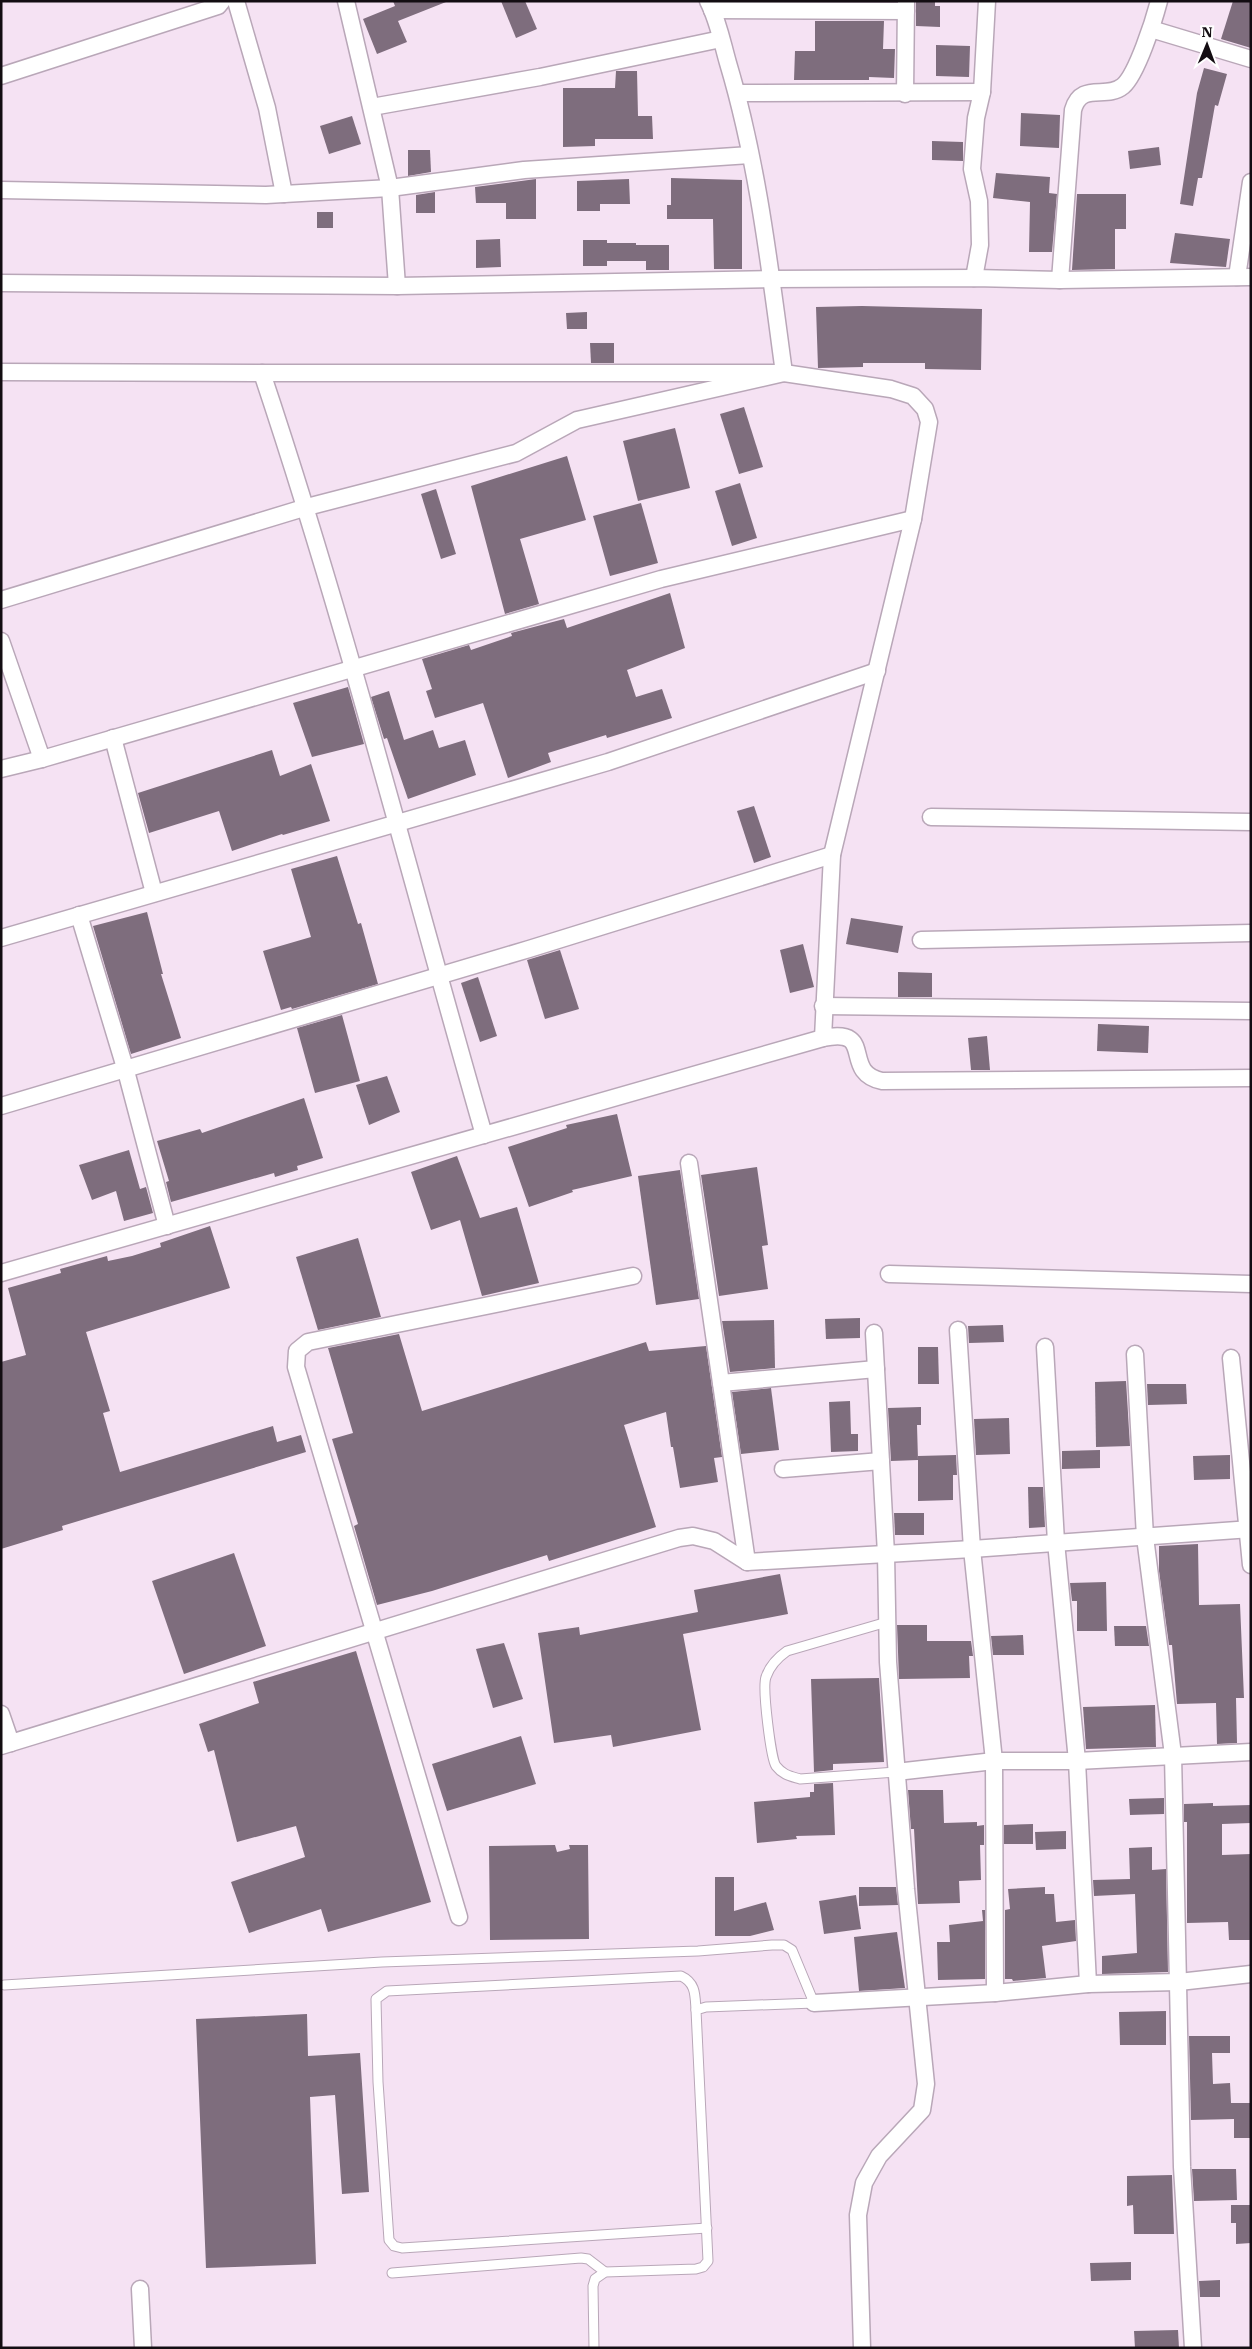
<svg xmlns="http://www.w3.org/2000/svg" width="1252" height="2349" font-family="'IBM Plex Serif',serif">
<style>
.building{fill:#7e6d7d}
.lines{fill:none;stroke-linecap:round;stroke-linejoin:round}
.service-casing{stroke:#b9a7b8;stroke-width:11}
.minor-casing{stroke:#b9a7b8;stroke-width:19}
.service{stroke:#fff;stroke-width:9}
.minor{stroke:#fff;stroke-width:16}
</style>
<rect width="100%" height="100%" fill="#f5e2f3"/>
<g class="building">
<path d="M 393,1 L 446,2 L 398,21 L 407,42 L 377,54 L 363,19 L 395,6 Z"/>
<path d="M 501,1 L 525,1 L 537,29 L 516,38 Z"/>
<path d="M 916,1 L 935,1 L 935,6 L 940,6 L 940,27 L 916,26 Z"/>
<path d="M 1233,1 L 1251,1 L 1251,48 L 1221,39 Z"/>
<path d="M 815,21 L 884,21 L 883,49 L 895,49 L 894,78 L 869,77 L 869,80 L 794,80 L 795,51 L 815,51 Z"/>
<path d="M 936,45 L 970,46 L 969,77 L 936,76 Z"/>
<path d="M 1204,68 L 1227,74 L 1218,106 L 1215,105 L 1202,178 L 1198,178 L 1193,206 L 1180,204 L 1197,93 Z"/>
<path d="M 616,71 L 637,71 L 638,116 L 652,116 L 653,139 L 595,139 L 595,146 L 563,147 L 563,88 L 615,88 Z"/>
<path d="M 1021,113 L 1060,115 L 1059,148 L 1020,146 Z"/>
<path d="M 352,116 L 361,144 L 329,154 L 320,126 Z"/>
<path d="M 932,141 L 963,142 L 963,161 L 932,160 Z"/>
<path d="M 1159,147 L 1161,165 L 1130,169 L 1128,151 Z"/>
<path d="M 408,150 L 430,150 L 431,172 L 408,176 Z"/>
<path d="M 996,173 L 1050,177 L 1049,193 L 1057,194 L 1052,252 L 1029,252 L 1030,202 L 993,198 Z"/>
<path d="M 671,178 L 742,180 L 742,269 L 714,269 L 713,219 L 667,219 L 667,205 L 671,205 Z"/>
<path d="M 536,179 L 536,219 L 506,219 L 506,203 L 476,203 L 475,187 Z"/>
<path d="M 629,179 L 630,204 L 600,204 L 600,211 L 577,211 L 577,181 Z"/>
<path d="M 435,192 L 435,213 L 416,213 L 416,195 Z"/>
<path d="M 1077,194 L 1126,194 L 1126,229 L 1115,229 L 1115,269 L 1072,270 Z"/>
<rect x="317" y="212" width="16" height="16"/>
<path d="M 1175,233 L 1230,239 L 1226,267 L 1170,263 Z"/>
<path d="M 500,239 L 501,267 L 476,268 L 476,240 Z"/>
<path d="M 583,240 L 607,240 L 607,243 L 636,243 L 636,245 L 669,245 L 669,270 L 646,270 L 646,261 L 607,261 L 607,266 L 583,266 Z"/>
<path d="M 862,306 L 982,309 L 981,370 L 925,369 L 925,363 L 863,363 L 863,367 L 818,368 L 816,307 Z"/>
<path d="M 587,312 L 587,329 L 567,329 L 566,313 Z"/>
<path d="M 590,343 L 614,343 L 614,363 L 591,363 Z"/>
<path d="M 744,407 L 763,467 L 739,474 L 720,414 Z"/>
<path d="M 675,428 L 690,488 L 638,501 L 623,441 Z"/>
<path d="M 567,456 L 586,520 L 520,539 L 539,604 L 505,614 L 471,486 Z"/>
<path d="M 740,483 L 757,538 L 732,546 L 715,491 Z"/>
<path d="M 436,489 L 456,554 L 441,559 L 421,494 Z"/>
<path d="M 641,503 L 658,563 L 610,576 L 593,516 Z"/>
<path d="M 670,593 L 685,648 L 627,670 L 636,697 L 662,689 L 672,718 L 607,738 L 606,735 L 548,753 L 551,762 L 508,778 L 483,703 L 435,718 L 426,691 L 432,689 L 422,659 L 469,645 L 471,650 L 512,636 L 511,633 L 564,619 L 567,628 Z"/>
<path d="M 348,687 L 364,744 L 312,757 L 293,703 Z"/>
<path d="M 389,691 L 404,740 L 433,730 L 439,748 L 465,740 L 476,775 L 408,799 L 387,738 L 384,739 L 371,697 Z"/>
<path d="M 272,750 L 280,776 L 311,764 L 330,821 L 283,835 L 282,834 L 232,851 L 219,811 L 149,833 L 138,793 Z"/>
<path d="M 754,806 L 771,857 L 754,863 L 737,811 Z"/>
<path d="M 337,856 L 358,924 L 361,923 L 378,984 L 292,1009 L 291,1007 L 281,1010 L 263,951 L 311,937 L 291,869 Z"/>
<path d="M 147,912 L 163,974 L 161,974 L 181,1038 L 131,1054 L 93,926 Z"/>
<path d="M 851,918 L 903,926 L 898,953 L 846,944 Z"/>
<path d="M 803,944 L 814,987 L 790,993 L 780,950 Z"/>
<path d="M 560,950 L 579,1009 L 545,1019 L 527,960 Z"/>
<path d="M 898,972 L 932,973 L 932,997 L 898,997 Z"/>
<path d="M 478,977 L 497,1036 L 480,1042 L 461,983 Z"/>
<path d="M 342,1015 L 360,1081 L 315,1093 L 297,1028 Z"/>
<path d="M 1098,1024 L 1149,1026 L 1148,1053 L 1097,1051 Z"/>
<path d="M 987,1036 L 990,1070 L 971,1070 L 968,1038 Z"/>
<path d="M 387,1076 L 400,1112 L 369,1125 L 356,1085 Z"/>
<path d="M 304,1098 L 323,1158 L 297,1166 L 298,1170 L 275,1177 L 274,1173 L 171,1202 L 166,1182 L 169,1181 L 157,1141 L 200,1129 L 202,1133 Z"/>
<path d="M 617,1114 L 632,1176 L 572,1190 L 573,1192 L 529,1207 L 508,1147 L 567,1128 L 566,1125 Z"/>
<path d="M 129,1150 L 140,1189 L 146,1187 L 153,1213 L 124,1221 L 116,1191 L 92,1200 L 79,1165 Z"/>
<path d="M 457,1156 L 480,1218 L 517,1207 L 539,1283 L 482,1296 L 460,1220 L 431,1230 L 411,1172 Z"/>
<path d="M 757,1167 L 768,1245 L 762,1246 L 768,1289 L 719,1296 L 701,1175 Z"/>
<path d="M 680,1170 L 699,1299 L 656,1305 L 638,1176 Z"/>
<path d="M 210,1226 L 230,1288 L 86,1332 L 110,1411 L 103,1413 L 120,1472 L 273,1426 L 277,1442 L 301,1435 L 306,1452 L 62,1526 L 63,1530 L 1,1549 L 1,1362 L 26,1355 L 8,1288 L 61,1273 L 60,1269 L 107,1256 L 108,1261 L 132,1256 L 161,1247 L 160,1243 Z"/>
<path d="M 358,1238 L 381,1317 L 318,1330 L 296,1257 Z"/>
<path d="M 860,1318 L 860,1338 L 826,1339 L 825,1319 Z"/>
<path d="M 774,1320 L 775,1368 L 730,1372 L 722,1321 Z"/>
<path d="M 1003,1325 L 1004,1342 L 969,1343 L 968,1326 Z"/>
<path d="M 399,1334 L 422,1411 L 646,1342 L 649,1351 L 706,1346 L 722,1457 L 714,1458 L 718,1482 L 680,1488 L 673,1447 L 671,1447 L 666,1412 L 624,1425 L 656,1527 L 549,1561 L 547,1555 L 432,1591 L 377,1605 L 354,1526 L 358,1524 L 332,1439 L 353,1433 L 328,1348 Z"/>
<path d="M 918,1347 L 938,1347 L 939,1384 L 918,1384 Z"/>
<path d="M 1126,1381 L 1130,1446 L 1096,1447 L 1095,1382 Z"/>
<path d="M 1147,1384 L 1186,1384 L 1187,1404 L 1148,1405 Z"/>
<path d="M 771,1388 L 779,1450 L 741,1454 L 732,1392 Z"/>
<path d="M 850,1401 L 851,1434 L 858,1434 L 858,1451 L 831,1452 L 829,1402 Z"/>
<path d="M 921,1407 L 921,1425 L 917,1425 L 918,1460 L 891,1461 L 888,1408 Z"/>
<path d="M 1009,1418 L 1010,1454 L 976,1455 L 974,1419 Z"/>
<path d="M 1100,1450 L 1100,1468 L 1062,1469 L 1062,1451 Z"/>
<path d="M 956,1455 L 957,1475 L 953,1475 L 953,1500 L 918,1501 L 918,1456 Z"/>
<path d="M 1230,1455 L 1230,1479 L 1194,1480 L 1193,1456 Z"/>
<path d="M 1028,1487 L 1043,1487 L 1045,1527 L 1029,1528 Z"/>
<path d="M 894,1513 L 924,1513 L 924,1535 L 895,1535 Z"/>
<path d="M 1198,1544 L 1199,1605 L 1240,1604 L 1244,1698 L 1236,1698 L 1237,1743 L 1217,1744 L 1216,1703 L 1177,1704 L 1172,1645 L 1169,1645 L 1159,1571 L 1159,1546 Z"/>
<path d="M 234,1553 L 266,1646 L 184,1674 L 152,1581 Z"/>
<path d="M 780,1574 L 788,1614 L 683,1634 L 701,1730 L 613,1747 L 611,1735 L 554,1743 L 538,1633 L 579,1627 L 580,1635 L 698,1612 L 694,1590 Z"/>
<path d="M 1106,1582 L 1107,1631 L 1077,1631 L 1077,1601 L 1072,1601 L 1070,1583 Z"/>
<path d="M 897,1625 L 927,1625 L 927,1641 L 971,1641 L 973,1656 L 969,1656 L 970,1678 L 899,1679 Z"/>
<path d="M 1114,1626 L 1146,1626 L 1149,1646 L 1115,1646 Z"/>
<path d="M 1023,1635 L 1024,1655 L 993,1655 L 991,1636 Z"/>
<path d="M 504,1643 L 523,1699 L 493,1708 L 476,1649 Z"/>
<path d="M 356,1651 L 431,1902 L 328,1932 L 321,1909 L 249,1933 L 231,1882 L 305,1857 L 296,1826 L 237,1842 L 214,1750 L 208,1752 L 199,1724 L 259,1703 L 253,1682 Z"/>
<path d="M 879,1678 L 884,1762 L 833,1764 L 833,1770 L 814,1772 L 811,1679 Z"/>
<path d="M 1155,1705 L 1156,1747 L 1086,1749 L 1083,1707 Z"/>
<path d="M 521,1736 L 536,1784 L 447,1811 L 432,1764 Z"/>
<path d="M 833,1783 L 835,1835 L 796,1836 L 797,1839 L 757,1843 L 754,1802 L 810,1797 L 810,1792 L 814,1792 L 814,1784 Z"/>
<path d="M 908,1790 L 943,1790 L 944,1823 L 977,1822 L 977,1826 L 984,1825 L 984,1845 L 980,1845 L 981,1880 L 959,1881 L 960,1903 L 918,1904 L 914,1829 L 911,1829 Z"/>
<path d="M 1164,1798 L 1164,1814 L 1130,1815 L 1129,1799 Z"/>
<path d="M 1213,1803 L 1213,1806 L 1251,1805 L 1251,1823 L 1222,1824 L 1222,1855 L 1251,1854 L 1251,1940 L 1229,1940 L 1228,1922 L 1187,1923 L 1187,1822 L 1184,1822 L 1184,1804 Z"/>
<path d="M 1033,1824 L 1033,1844 L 1004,1844 L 1004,1825 Z"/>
<path d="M 1066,1831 L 1066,1849 L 1036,1850 L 1035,1832 Z"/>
<path d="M 555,1845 L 557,1852 L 570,1849 L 569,1845 L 588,1845 L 589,1939 L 490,1940 L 489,1846 Z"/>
<path d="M 1152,1847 L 1152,1870 L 1166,1869 L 1168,1972 L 1102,1974 L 1102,1956 L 1137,1953 L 1135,1894 L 1094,1896 L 1093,1880 L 1130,1879 L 1129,1848 Z"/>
<path d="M 715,1877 L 734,1877 L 734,1911 L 766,1902 L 774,1930 L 750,1936 L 715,1936 Z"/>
<path d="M 859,1887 L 896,1887 L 898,1905 L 859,1906 Z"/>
<path d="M 1045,1887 L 1045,1894 L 1054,1894 L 1056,1922 L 1075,1920 L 1076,1941 L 1042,1946 L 1046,1978 L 1013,1981 L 1012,1979 L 1005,1979 L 1005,1910 L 1010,1909 L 1008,1889 Z"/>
<path d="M 856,1895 L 861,1929 L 824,1934 L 819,1901 Z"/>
<path d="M 982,1910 L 985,1910 L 985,1979 L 938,1980 L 937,1942 L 950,1942 L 949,1925 L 983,1921 Z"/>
<path d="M 897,1932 L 905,1988 L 859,1991 L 854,1937 Z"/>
<path d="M 1166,2011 L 1166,2045 L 1120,2045 L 1119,2012 Z"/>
<path d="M 307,2014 L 308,2056 L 360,2053 L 369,2192 L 342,2194 L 335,2095 L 310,2097 L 316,2264 L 206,2268 L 196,2019 Z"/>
<path d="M 1189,2036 L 1230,2036 L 1230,2053 L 1212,2053 L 1213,2084 L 1230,2083 L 1231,2103 L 1251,2103 L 1251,2138 L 1234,2138 L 1234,2119 L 1191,2120 Z"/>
<path d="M 1192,2169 L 1236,2169 L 1237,2200 L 1194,2201 Z"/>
<path d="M 1172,2175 L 1174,2234 L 1134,2234 L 1133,2205 L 1127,2206 L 1127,2176 Z"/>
<path d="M 1231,2205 L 1251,2205 L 1251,2243 L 1236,2244 L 1236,2223 L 1231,2223 Z"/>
<path d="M 1131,2262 L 1131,2280 L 1091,2281 L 1090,2263 Z"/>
<path d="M 1220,2280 L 1220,2297 L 1200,2297 L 1199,2281 Z"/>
<path d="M 1178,2330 L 1179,2348 L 1135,2348 L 1134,2331 Z"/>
</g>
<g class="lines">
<g class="service-casing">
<g id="service">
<path d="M 887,1622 L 787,1651 C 777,1658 770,1665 766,1677 C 762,1688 771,1759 776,1766 C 783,1775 790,1776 800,1779 L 896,1772"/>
<path d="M 4,1985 L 382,1962 L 698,1951 L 772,1945 L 784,1945 L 792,1950 L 814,2003 L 706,2007 L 696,2010 L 708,2261 L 703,2267 L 696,2269 L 605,2272 L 595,2279 L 593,2286 L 594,2348"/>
<path d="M 696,2010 C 695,1995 696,1983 681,1976 L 387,1991 L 376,1999 L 378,2082 L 389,2240 L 394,2246 L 402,2248 L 707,2228"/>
<path d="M 392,2273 L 581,2258 L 588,2259 L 605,2272"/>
</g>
</g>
<g class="minor-casing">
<g id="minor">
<path d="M 236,1 L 267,108 L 284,194"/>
<path d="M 346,1 L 390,188 L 397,286"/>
<path d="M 712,10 L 906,11"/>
<path d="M 1151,29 L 1251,59"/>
<path d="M 1,76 L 218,6 L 222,1"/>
<path d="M 737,93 L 982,92"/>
<path d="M 905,94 L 906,1"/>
<path d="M 372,107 L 540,77 L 721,39"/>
<path d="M 1,190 L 266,195 L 390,188 L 524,170 L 750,155"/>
<path d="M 1237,277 L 1251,182"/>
<path d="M 974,278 L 980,245 L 979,201 L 972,169 L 976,118 L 982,92 L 987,1"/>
<path d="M 1060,280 L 1073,110 C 1081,81 1106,100 1123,86 C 1137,74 1154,20 1159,1"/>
<path d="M 1,283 L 397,286 L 771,279 L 974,278 L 1060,280 L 1251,277"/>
<path d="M 1,372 L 262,373 C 346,624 411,881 484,1135"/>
<path d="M 262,373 L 784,373 L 891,389 L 913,396 L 925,409 L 929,422 L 913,519 L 832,855 L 823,1038 C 877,1027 840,1072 882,1081 L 1251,1078"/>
<path d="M 1,600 L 307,507 L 516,453 L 577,420 L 784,373 C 770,270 758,163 728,63 C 722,42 718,20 708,1"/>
<path d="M 1,641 L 42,759"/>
<path d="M 113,738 L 154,893"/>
<path d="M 1,769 L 42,759 L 661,579 L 913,519"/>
<path d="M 931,817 L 1251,822"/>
<path d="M 79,915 L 126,1071 L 167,1226"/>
<path d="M 1,938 L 608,762 L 877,671"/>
<path d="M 921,940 L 1251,933"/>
<path d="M 823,1006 L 1251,1011"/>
<path d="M 1,1106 L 529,949 L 832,855"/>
<path d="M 689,1163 L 747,1562"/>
<path d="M 1,1273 L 823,1038"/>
<path d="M 889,1274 L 1251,1284"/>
<path d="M 958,1330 L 972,1549 L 994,1761 L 995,1993"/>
<path d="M 1045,1347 L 1056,1542 L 1077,1761 L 1088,1984"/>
<path d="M 1135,1354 L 1145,1537 L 1173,1755 L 1182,2167 L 1193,2348"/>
<path d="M 1231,1358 L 1251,1565"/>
<path d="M 721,1383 L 876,1369"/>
<path d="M 783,1469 L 881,1461"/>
<path d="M 1,1714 L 11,1743"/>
<path d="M 1,1746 L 679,1538 L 693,1536 L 714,1541 L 747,1562 L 972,1549 L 1251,1529"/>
<path d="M 896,1772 L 994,1761 L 1077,1761 L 1251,1752"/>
<path d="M 459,1917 L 296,1367 L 297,1351 L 308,1342 L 633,1276"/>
<path d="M 814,2003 L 995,1993 L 1088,1984 L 1179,1982 L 1251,1974"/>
<path d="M 140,2289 L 143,2348"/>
<path d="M 862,2348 L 858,2215 L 864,2183 L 879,2156 L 922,2110 L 926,2084 L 906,1889 L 888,1662 L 886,1554 L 874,1333"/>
</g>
</g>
<use href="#service" class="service"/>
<use href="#minor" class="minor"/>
</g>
<rect width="1252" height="2349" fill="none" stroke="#130d12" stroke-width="5"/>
<g transform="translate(1207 45) rotate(1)" stroke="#ffffff" stroke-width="4" paint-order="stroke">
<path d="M0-4L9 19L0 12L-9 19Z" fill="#130d12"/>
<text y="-8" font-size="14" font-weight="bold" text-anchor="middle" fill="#130d12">N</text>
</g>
</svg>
